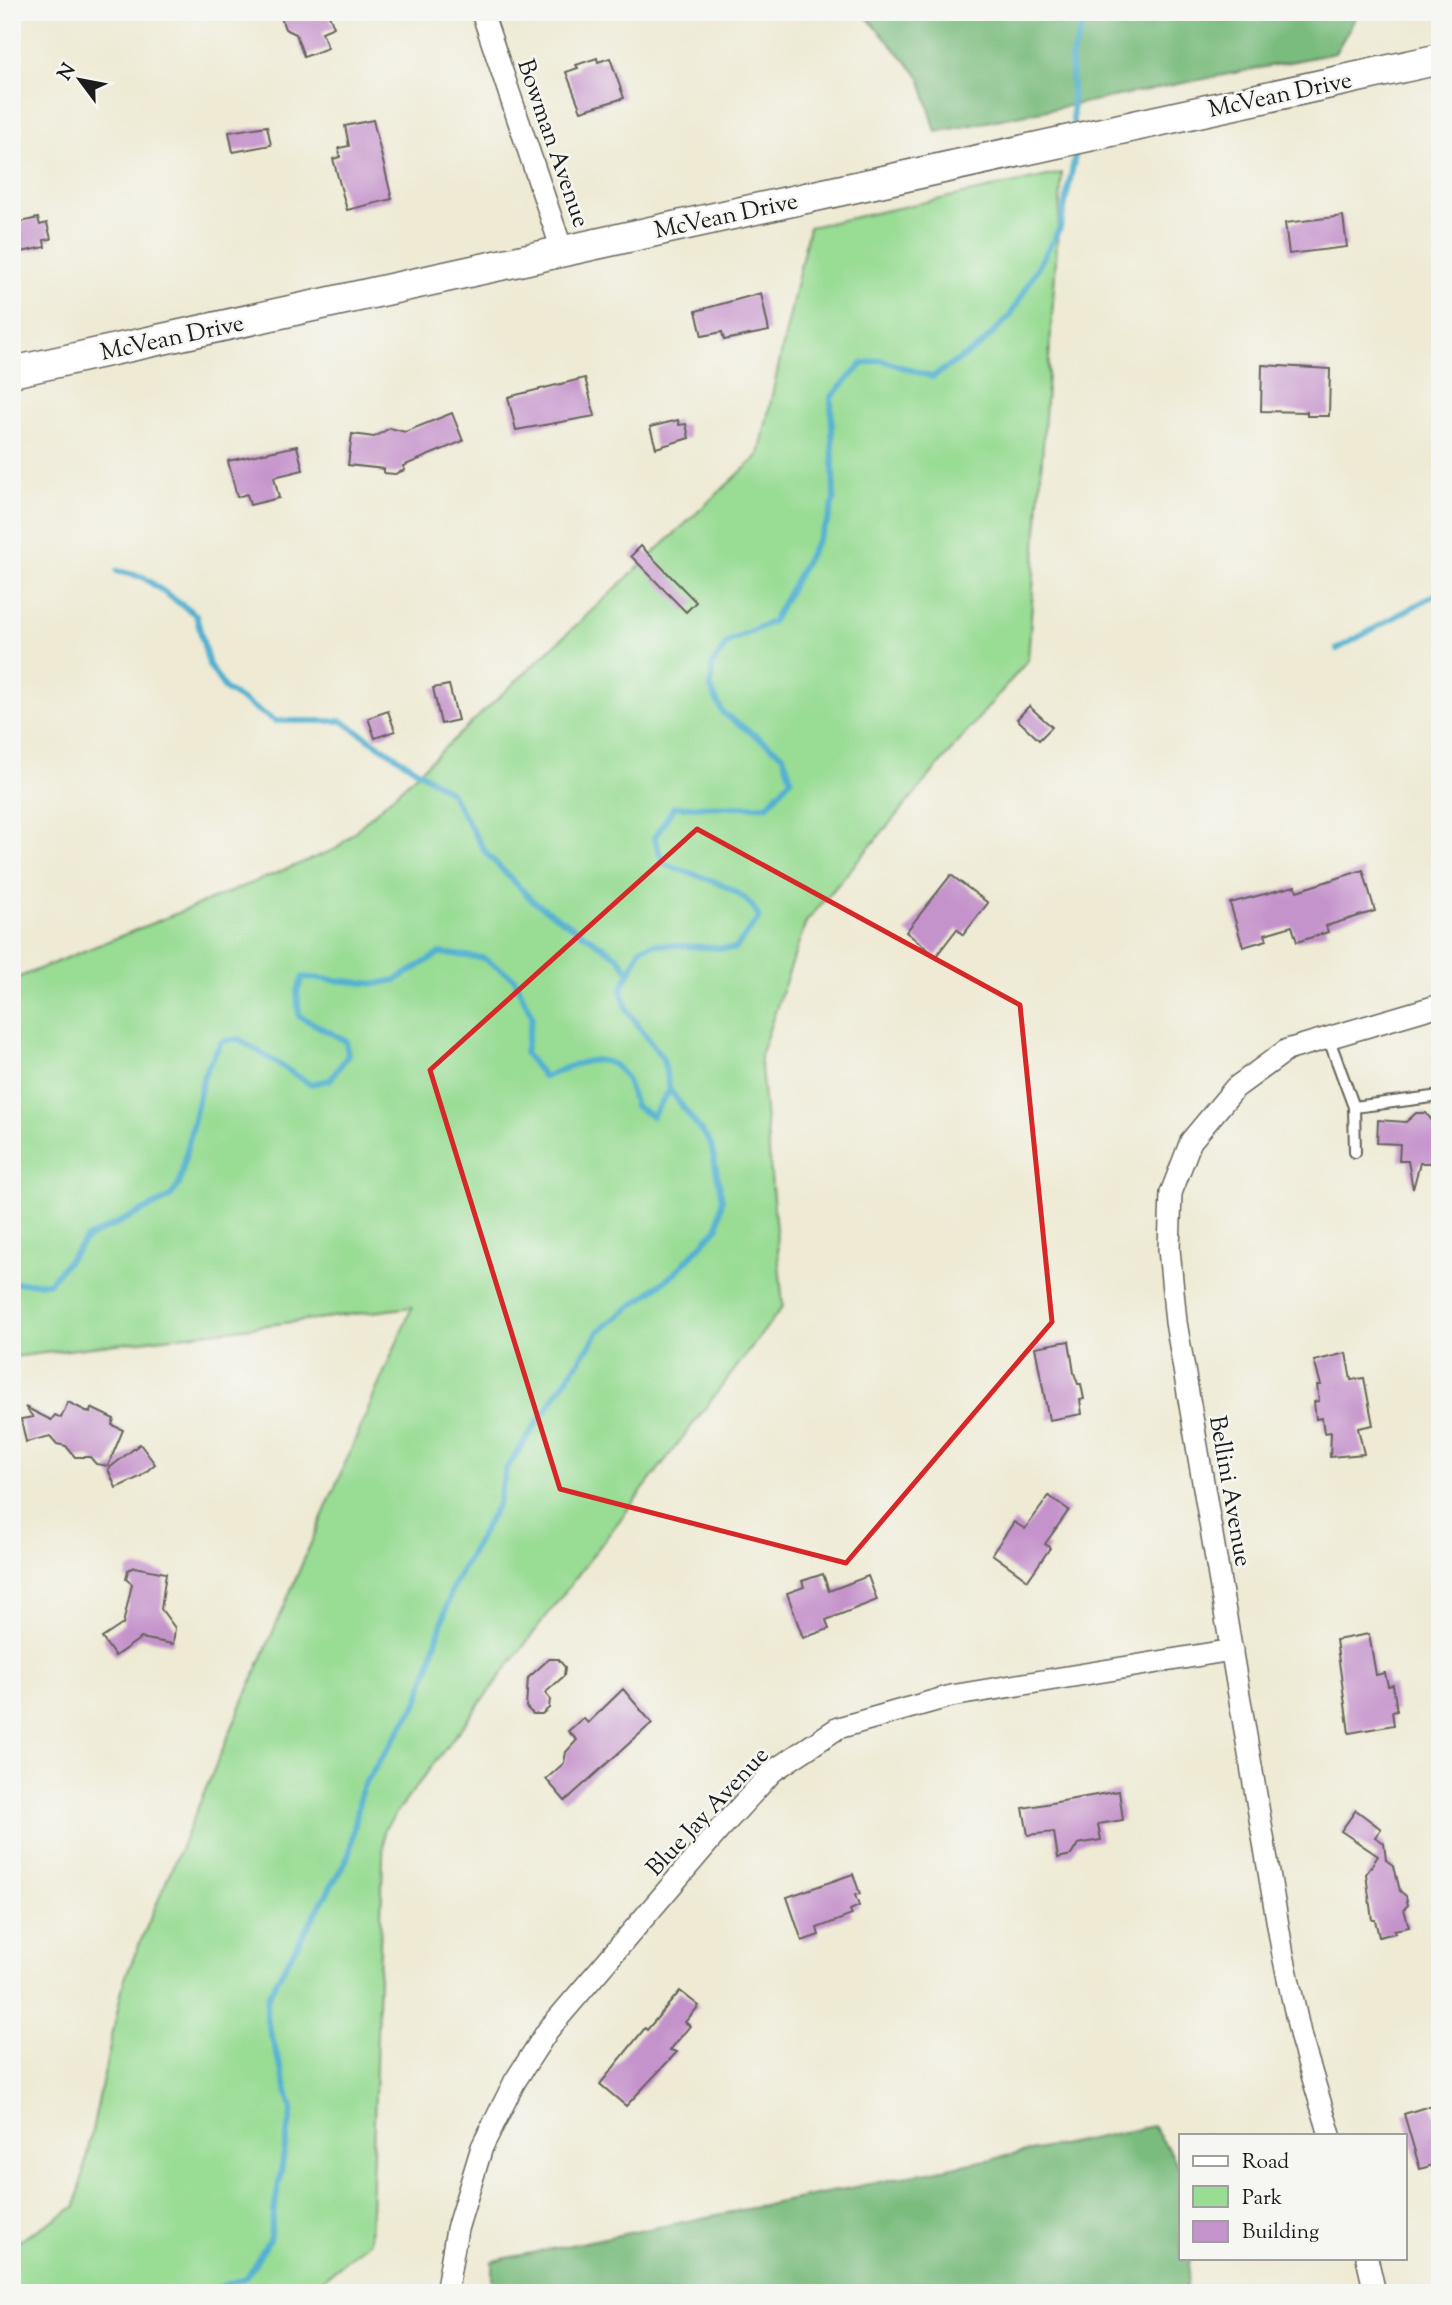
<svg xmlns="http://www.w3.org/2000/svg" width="1452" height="2305" font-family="'Sorts Mill Goudy',serif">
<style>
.green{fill:#99dc94;stroke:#5a7c58;stroke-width:2}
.forest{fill:#7abc7e;stroke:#4b6c4d;stroke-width:2}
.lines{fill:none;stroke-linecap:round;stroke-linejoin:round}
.stream{stroke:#52b1d0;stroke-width:6}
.building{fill:#c593cb}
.lane-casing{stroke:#66645c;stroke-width:14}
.street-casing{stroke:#66645c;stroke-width:24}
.secondary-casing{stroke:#66645c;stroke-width:33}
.lane{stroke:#fff;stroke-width:10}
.street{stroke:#fff;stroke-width:21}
.secondary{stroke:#fff;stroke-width:30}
.marked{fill:none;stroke:#d62828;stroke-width:5;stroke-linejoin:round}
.labels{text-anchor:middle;stroke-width:5;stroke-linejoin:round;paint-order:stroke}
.street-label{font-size:24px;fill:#1c1c1c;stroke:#f6f6f2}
</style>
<rect width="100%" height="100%" fill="#f6f6f2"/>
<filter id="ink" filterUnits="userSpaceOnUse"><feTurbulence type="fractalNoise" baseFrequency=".0143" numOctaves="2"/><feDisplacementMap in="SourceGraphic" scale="14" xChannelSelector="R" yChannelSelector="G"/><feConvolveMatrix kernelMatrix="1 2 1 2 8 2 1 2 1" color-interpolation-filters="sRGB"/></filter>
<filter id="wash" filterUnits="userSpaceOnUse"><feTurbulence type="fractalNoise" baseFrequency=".00686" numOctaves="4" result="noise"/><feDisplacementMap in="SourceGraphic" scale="28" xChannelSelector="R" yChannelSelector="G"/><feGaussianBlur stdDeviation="1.57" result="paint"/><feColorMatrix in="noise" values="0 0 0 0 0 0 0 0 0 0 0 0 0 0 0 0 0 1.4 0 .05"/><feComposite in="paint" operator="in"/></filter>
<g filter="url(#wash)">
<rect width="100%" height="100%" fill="#eeead4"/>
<path class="green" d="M 1062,173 L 1028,660 L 806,922 L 760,1056 L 783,1306 L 384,1829 L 370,2241 L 306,2293 L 12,2293 L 12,2245 L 76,2206 L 124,1980 L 412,1307 L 12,1357 L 12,980 L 336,849 L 759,455 L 809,227 Z"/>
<g class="forest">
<path d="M 862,12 L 1359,12 L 1335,53 L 936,132 L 920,77 Z"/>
<path d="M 1153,2126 L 1181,2169 L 1181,2258 L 1190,2258 L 1187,2284 L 1182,2293 L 492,2293 L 492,2261 Z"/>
</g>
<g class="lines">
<g class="stream">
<path d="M 1073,121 L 1071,59 L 1087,12"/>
<path d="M 117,571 L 143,577 L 196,615 L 209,665 L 226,690 L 275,721 L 342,721 L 450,792 L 486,853 L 533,901 L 617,956 L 629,971"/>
<path d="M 1337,649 L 1440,592"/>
<path d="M 12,1283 L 49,1283 L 87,1238 L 169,1198 L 179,1185 L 204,1074 L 222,1041 L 239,1039 L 310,1084 L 330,1080 L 348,1055 L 346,1041 L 299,1016 L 297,991 L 303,977 L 376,984 L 396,980 L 440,953 L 483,958 L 514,978 L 532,1016 L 525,1053 L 544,1077 C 570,1067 603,1046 624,1075 C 629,1082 632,1097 635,1106 L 652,1116 L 670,1090"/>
<path d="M 204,2293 L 247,2277 L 269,2240 L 292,2108 L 266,2017 L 268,1996 L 349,1855 L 362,1788 L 418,1702 L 453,1586 L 498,1504 L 506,1469 L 600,1330 L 674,1274 L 718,1227 L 722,1199 L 711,1144 L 670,1090 L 663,1059 L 628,1011 L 621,991 L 641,948 L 653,944 L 735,949 L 759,918 C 746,885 695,876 664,864 L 654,838 L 674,807 L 767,806 L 791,779 L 783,755 L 723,713 L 711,689 L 712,665 L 728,642 L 773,621 L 828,521 L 834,499 L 831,397 L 862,364 L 881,360 L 932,377 L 980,346 L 1010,316 L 1060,228 L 1075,156"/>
</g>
</g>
<g id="blocks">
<g class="building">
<path d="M 279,12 L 328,12 L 334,27 L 322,32 L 328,48 L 304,57 L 296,34 L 285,29 Z"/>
<path d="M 597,58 L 598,62 L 610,58 L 624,98 L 581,111 L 566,72 L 578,68 L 576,65 Z"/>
<path d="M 373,120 L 392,199 L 347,210 L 333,159 L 340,157 L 339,148 L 349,146 L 345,126 Z"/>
<path d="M 267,126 L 271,145 L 233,152 L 229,132 Z"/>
<path d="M 1343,216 L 1347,247 L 1289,254 L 1285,223 Z"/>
<path d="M 38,218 L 40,225 L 47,223 L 51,239 L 44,240 L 45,247 L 12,254 L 12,224 Z"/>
<path d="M 761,293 L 769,331 L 724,340 L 722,332 L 702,336 L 696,311 Z"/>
<path d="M 1262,365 L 1330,369 L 1329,416 L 1307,416 L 1307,412 L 1261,411 Z"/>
<path d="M 585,378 L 595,416 L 516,430 L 508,397 Z"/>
<path d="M 452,413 L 463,441 L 403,466 L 405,470 L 395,474 L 384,473 L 384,469 L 348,465 L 352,434 L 374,437 L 390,428 L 405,432 Z"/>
<path d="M 678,420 L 679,425 L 686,424 L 689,438 L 656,448 L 650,427 Z"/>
<path d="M 297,446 L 303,470 L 274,477 L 279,498 L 250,505 L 247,494 L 237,497 L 228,461 Z"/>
<path d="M 641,546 L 696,602 L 686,612 L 631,556 Z"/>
<path d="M 449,685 L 458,720 L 441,724 L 433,688 Z"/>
<path d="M 1029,706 L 1052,727 L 1039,740 L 1017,719 Z"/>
<path d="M 388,711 L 395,731 L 375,738 L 368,718 Z"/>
<path d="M 1363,870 L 1375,911 L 1326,926 L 1328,932 L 1297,942 L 1292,926 L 1265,934 L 1267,940 L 1243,947 L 1230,903 L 1295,886 L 1297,891 Z"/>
<path d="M 951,875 L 988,903 L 963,935 L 957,929 L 936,956 L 906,932 Z"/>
<path d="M 1416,1113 L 1426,1113 L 1434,1123 L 1438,1124 L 1436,1163 L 1420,1163 L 1413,1189 L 1408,1161 L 1399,1161 L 1400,1144 L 1377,1143 L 1378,1120 L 1406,1122 Z"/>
<path d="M 1069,1341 L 1074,1373 L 1078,1384 L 1081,1384 L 1084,1399 L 1080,1400 L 1082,1414 L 1049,1420 L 1035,1347 Z"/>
<path d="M 1346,1353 L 1351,1380 L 1364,1378 L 1373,1425 L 1358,1428 L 1364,1454 L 1330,1457 L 1331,1432 L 1324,1433 L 1322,1418 L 1316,1419 L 1314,1402 L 1319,1401 L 1317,1385 L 1321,1385 L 1314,1361 Z"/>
<path d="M 68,1402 L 90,1413 L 91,1408 L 114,1419 L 112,1425 L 123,1430 L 108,1466 L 96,1464 L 90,1457 L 75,1457 L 66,1446 L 57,1444 L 50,1436 L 26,1442 L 21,1419 L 33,1417 L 25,1407 L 51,1420 L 55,1415 L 61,1418 Z"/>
<path d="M 140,1444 L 155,1464 L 140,1477 L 116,1488 L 108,1469 Z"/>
<path d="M 1049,1496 L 1069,1510 L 1045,1544 L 1050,1548 L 1028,1580 L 992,1554 L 1014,1522 L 1025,1529 Z"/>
<path d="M 134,1567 L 166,1573 L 161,1609 L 175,1628 L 173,1644 L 141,1638 L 115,1656 L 102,1638 L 123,1624 L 132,1584 L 126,1579 L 128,1570 Z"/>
<path d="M 823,1574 L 829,1591 L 868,1576 L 877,1600 L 826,1620 L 829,1629 L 803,1638 L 787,1593 L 804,1587 L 802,1581 Z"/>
<path d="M 1369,1634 L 1376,1675 L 1385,1673 L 1388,1686 L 1393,1685 L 1397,1711 L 1392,1712 L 1394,1725 L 1349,1733 L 1336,1640 Z"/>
<path d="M 549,1659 L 558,1659 L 565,1667 L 564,1676 L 545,1693 L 550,1699 L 549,1708 L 542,1714 L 533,1714 L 526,1707 L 528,1678 Z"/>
<path d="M 623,1689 L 652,1723 L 565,1801 L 546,1779 L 564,1763 L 566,1752 L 577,1740 L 568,1731 L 583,1718 L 588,1723 Z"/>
<path d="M 1119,1791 L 1123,1820 L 1098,1824 L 1101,1840 L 1078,1844 L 1071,1855 L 1058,1858 L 1054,1832 L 1028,1835 L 1023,1808 Z"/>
<path d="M 1356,1810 L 1381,1829 L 1375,1837 L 1384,1843 L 1386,1860 L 1394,1866 L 1400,1891 L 1406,1896 L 1408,1905 L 1404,1909 L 1409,1927 L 1394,1930 L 1395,1933 L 1379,1937 L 1375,1920 L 1372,1920 L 1366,1874 L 1378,1856 L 1341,1831 Z"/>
<path d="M 853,1874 L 860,1894 L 855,1895 L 859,1906 L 850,1910 L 852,1915 L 817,1928 L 819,1935 L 802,1941 L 787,1897 Z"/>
<path d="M 680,1991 L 699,2006 L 685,2022 L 690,2026 L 670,2050 L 677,2052 L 626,2106 L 600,2084 L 645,2028 L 647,2030 Z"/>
<path d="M 1432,2105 L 1440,2129 L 1440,2163 L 1420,2169 L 1404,2114 Z"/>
</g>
</g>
</g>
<g filter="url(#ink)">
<use href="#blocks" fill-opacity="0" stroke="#66645c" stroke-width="2"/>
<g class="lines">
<g class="lane-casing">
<g id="lane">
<path d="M 1328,1037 L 1354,1107 L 1355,1152"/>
<path d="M 1354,1107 L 1440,1096"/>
</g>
</g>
<g class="street-casing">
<g id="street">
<path d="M 482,12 L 562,250"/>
<path d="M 1330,2135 L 1301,2038 L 1283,1955 L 1176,1322 L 1169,1249 L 1171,1193 L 1191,1141 L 1235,1088 L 1287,1050 L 1440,1005"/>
<path d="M 1367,2258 L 1375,2293"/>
<path d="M 446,2293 L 457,2229 L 482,2147 L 515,2081 L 548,2030 L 718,1831 L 773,1771 L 838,1728 L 951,1696 L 1232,1650"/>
</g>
</g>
<g class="secondary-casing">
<path id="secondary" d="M 12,372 L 1440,59"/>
</g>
<use href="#lane" class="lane"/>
<use href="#street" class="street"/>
<use href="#secondary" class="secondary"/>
</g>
</g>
<path class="marked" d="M 697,829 L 1020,1005 L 1052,1322 L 846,1563 L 560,1489 L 430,1070 Z"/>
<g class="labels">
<g class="street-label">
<text transform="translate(1280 94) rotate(-12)" y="8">McVean Drive</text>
<text transform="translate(554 143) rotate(71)" y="8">Bowman Avenue</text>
<text transform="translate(726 215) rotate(-12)" y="8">McVean Drive</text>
<text transform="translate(172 337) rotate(-12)" y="8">McVean Drive</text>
<text transform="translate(1231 1491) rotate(80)" y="8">Bellini Avenue</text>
<text transform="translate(707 1811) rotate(-47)" y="8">Blue Jay Avenue</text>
</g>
</g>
<rect width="1452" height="2305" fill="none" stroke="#f6f6f2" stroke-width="42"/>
<rect x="1179" y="2134" width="228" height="126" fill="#f6f6f2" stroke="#9f9f9c" stroke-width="2"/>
<rect x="1193" y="2156" width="35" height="10" fill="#ffffff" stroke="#9f9f9c" stroke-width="2"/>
<text x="1242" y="2168" font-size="21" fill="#1c1c1c">Road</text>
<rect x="1193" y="2186" width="35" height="21" fill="#99dc94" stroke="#9f9f9c" stroke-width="2"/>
<text x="1242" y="2204" font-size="21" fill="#1c1c1c">Park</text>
<rect x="1193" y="2221" width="35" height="21" fill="#c593cb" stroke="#9f9f9c" stroke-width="2"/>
<text x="1242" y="2238" font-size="21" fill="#1c1c1c">Building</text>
<g transform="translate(80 80) rotate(302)" stroke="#f6f6f2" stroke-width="5" paint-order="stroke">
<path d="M0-5L12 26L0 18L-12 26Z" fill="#1c1c1c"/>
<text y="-10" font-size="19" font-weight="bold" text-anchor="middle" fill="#1c1c1c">N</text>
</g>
</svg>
